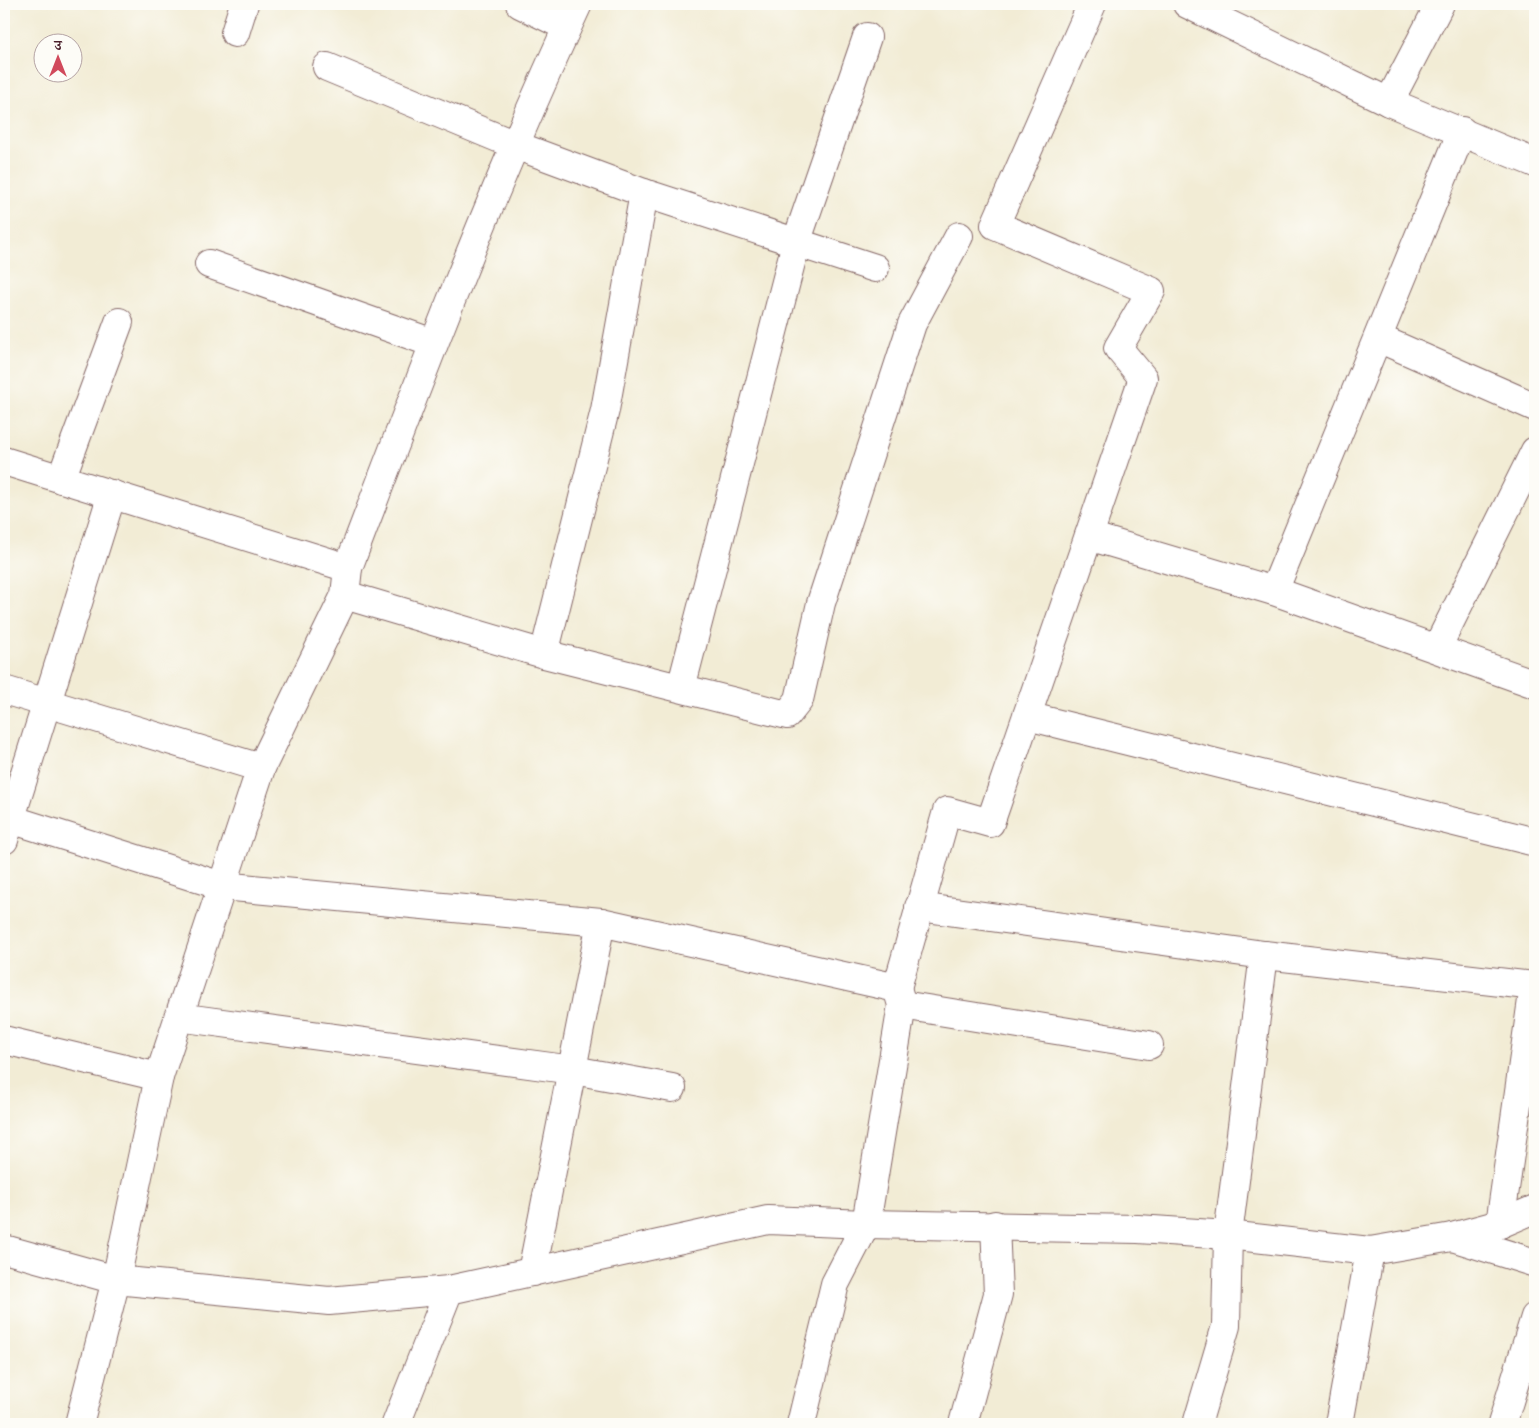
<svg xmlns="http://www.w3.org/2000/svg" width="1539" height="1428" font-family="'IM FELL French Canon','Noto Serif Devanagari',serif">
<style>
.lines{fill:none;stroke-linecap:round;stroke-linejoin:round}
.minor-casing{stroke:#856766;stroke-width:30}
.minor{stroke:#fff;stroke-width:28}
</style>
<rect width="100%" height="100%" fill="#fdfcf7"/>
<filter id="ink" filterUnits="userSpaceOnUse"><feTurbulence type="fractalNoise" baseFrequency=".02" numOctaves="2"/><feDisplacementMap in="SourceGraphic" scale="10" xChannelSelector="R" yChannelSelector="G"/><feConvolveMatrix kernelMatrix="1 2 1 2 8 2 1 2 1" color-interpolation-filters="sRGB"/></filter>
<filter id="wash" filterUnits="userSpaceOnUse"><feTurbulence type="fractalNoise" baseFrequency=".0096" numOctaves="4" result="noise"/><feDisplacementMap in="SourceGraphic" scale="20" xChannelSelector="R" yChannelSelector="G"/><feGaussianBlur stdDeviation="1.12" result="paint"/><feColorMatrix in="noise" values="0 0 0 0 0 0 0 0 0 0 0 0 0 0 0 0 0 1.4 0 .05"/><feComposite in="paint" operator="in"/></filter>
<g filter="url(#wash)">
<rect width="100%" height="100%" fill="#f2ecd5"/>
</g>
<g filter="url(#ink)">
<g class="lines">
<g class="minor-casing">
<g id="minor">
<path d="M 520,4 L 567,27"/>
<path d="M 578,4 C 492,188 420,378 348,568 L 345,595 L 261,768 L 159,1077 L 116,1280 L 329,1301 L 449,1290 L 768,1220 L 866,1224 L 1138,1229 L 1228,1235 L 1370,1251 L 1452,1237 L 1500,1224 L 1535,1209"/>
<path d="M 1187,4 L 1389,102 L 1535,163"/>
<path d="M 235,33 L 244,4"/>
<path d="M 327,67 L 515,145 L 644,193 L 875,268"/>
<path d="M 1389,102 L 1440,4"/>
<path d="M 209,264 L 433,343"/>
<path d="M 1378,338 L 1535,407"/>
<path d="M 4,461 L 348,568"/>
<path d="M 61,479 L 119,322"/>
<path d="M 1089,536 L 1274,591 L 1535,684"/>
<path d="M 1274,591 L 1462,131"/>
<path d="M 345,595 L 544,654 L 787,715 L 799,700 L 821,603 L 912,324 L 959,236"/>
<path d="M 1437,648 L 1535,451"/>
<path d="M 544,654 L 605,410 L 644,193"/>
<path d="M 681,688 L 796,243 L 867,37"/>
<path d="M 4,690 L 261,768"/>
<path d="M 1027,716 L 1535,842"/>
<path d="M 4,817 L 222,886 L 601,922"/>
<path d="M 4,840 L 112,494"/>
<path d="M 919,907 L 1264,955 L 1534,986 L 1500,1224"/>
<path d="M 897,988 L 947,811 L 990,823 L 1143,378 L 1118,348 L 1151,291 L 995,225 L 1092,4"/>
<path d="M 902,1005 L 1149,1045"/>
<path d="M 178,1017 L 573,1070 L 672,1088"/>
<path d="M 4,1040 L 159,1077"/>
<path d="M 1452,1237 L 1535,1263"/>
<path d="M 4,1249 L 116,1280 L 79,1424"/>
<path d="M 532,1272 L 601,922 L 897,988 L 902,1005 L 866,1224 L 835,1284 L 801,1424"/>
<path d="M 396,1424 L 449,1290"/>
<path d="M 963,1424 L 998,1294 L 995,1225"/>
<path d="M 1197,1424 L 1226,1326 L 1228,1235 L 1264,955"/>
<path d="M 1339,1424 L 1370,1251"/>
<path d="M 1502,1424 L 1535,1317"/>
</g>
</g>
<use href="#minor" class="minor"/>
</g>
</g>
<rect width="1539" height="1428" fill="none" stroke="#fdfcf7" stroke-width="20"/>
<g transform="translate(58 58)"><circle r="24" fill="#fdfcf7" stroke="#b5a4a5"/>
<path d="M0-4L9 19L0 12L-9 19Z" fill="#d1495b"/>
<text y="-8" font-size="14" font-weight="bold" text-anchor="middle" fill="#4a1f2b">उ</text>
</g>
</svg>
